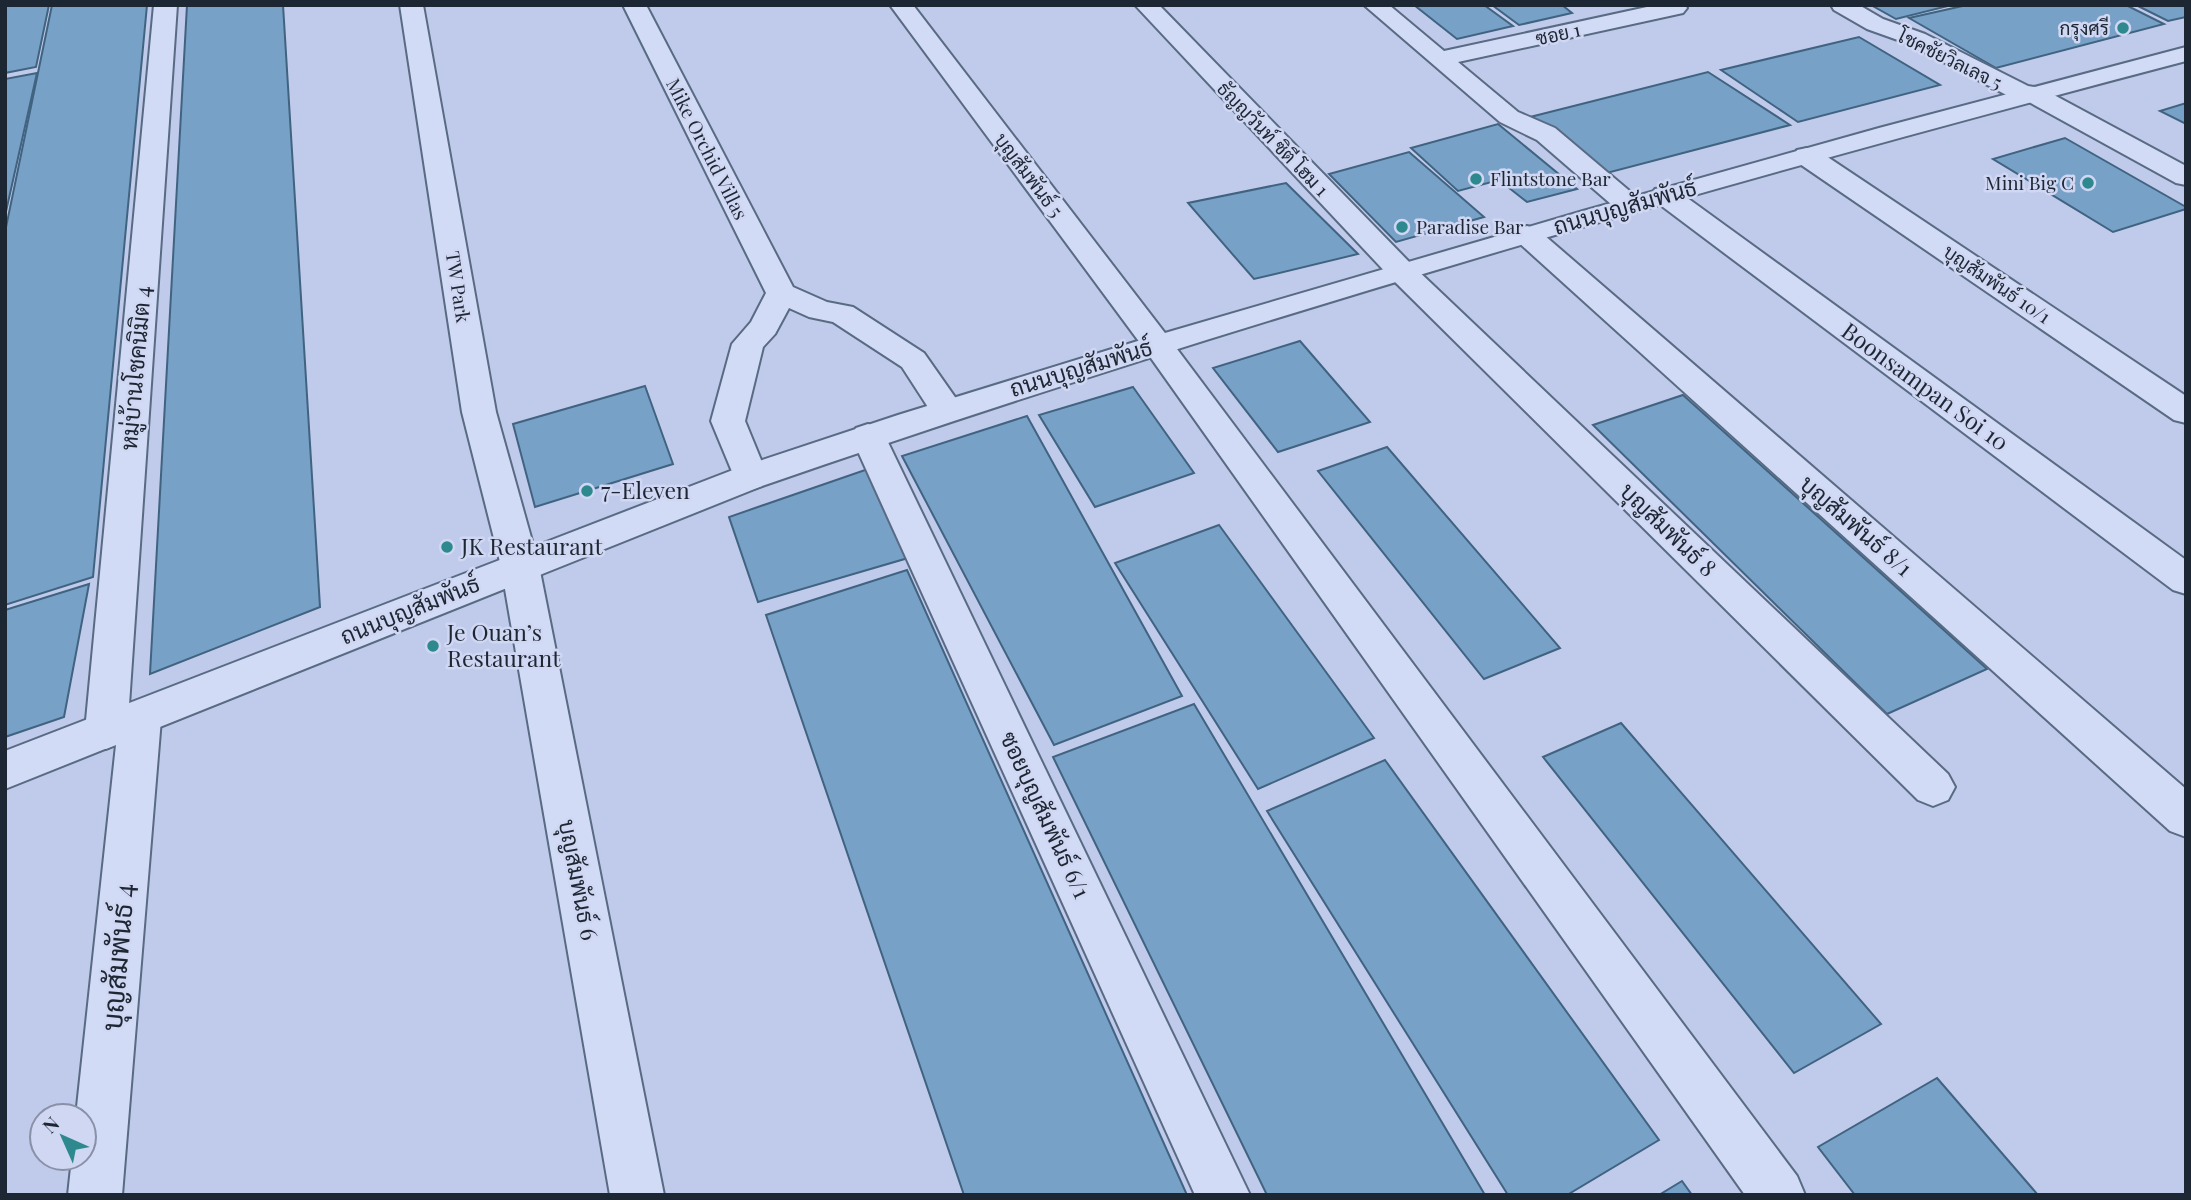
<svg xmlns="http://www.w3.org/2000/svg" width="2191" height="1200" font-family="'Playfair Display',Sarabun,serif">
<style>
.building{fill:#78a1c7;stroke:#406380;stroke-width:2}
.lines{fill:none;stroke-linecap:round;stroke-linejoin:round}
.minor-casing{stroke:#596a83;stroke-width:4}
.tertiary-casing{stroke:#596a83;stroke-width:4}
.minor{fill:#d2dbf6;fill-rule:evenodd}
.tertiary{fill:#d2dbf6;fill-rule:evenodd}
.poi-dot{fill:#2d898e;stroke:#cfd7f3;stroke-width:2.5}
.labels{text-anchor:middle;stroke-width:5;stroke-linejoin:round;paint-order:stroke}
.far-poi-label{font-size:19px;fill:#1d2733;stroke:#cfd7f3;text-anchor:end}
.far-street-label{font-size:19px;fill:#1d2733;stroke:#cfd7f3}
.street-label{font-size:23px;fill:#1d2733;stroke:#cfd7f3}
.poi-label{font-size:23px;fill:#1d2733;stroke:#cfd7f3;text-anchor:start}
.near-street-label{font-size:28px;fill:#1d2733;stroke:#cfd7f3}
</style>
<rect width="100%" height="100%" fill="#c0caeb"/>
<g class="building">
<path d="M 5,5 L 49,5 L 36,67 L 5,73 Z"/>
<path d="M 52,5 L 147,5 L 93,577 L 5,605 L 5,232 Z"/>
<path d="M 187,5 L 283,5 L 320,607 L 150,674 Z"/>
<path d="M 1414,5 L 1484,5 L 1513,26 L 1457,39 Z"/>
<path d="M 1492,5 L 1562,5 L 1572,13 L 1519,25 Z"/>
<path d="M 1871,5 L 1946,5 L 1948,6 L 1896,19 Z"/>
<path d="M 1967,5 L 2126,5 L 2164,24 L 1996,68 L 1909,18 Z"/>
<path d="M 2136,5 L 2186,5 L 2186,17 L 2168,21 Z"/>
<path d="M 1859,37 L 1940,85 L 1798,122 L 1721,70 Z"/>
<path d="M 1708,72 L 1790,125 L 1603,174 L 1530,117 Z"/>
<path d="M 37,73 L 5,216 L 5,79 Z"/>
<path d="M 2186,103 L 2186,124 L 2160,111 Z"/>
<path d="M 1498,124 L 1577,189 L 1527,202 L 1499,180 L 1458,191 L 1411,148 Z"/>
<path d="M 2065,138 L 2186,207 L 2186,209 L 2113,232 L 1993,159 Z"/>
<path d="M 1409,152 L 1484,217 L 1396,242 L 1329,174 Z"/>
<path d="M 1286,183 L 1358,254 L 1254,279 L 1188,203 Z"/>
<path d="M 1300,341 L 1370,422 L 1278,452 L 1213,368 Z"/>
<path d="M 645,386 L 673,464 L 535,507 L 513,424 Z"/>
<path d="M 1133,387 L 1194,473 L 1095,507 L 1039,415 Z"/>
<path d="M 1683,395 L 1987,669 L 1887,714 L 1593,425 Z"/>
<path d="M 1027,416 L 1182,696 L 1054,745 L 902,456 Z"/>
<path d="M 1387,447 L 1560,648 L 1484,679 L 1318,471 Z"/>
<path d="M 868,469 L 908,558 L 758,602 L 729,517 Z"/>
<path d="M 1219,525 L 1374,738 L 1258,789 L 1115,563 Z"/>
<path d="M 907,570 L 1187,1195 L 964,1195 L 766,615 Z"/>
<path d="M 89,584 L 64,717 L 5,737 L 5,610 Z"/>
<path d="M 1194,704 L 1485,1195 L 1267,1195 L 1053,757 Z"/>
<path d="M 1621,723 L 1881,1024 L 1794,1073 L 1543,757 Z"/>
<path d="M 1385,760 L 1659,1140 L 1567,1195 L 1508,1195 L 1267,811 Z"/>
<path d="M 1937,1078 L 2038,1195 L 1855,1195 L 1818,1147 Z"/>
<path d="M 1682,1181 L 1692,1195 L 1659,1195 Z"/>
</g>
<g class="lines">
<g class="minor-casing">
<g id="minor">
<path d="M 154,5 L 177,5 L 129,705 L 140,702 L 155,707 L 161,719 L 122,1195 L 68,1195 L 72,1158 L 84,1158 L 84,1116 L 76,1116 L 116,745 L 106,749 L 91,744 L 85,731 Z"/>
<path d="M 400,5 L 423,5 L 496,412 L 539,566 L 664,1195 L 610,1195 L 501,566 L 462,412 Z"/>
<path d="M 623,5 L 646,5 L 793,287 L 827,302 L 853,307 L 924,353 L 964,410 L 959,418 L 947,421 L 935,418 L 902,367 L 833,322 L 809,317 L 789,308 L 775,334 L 763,347 L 745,421 L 768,477 L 762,486 L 750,490 L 738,486 L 711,421 L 732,344 L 751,322 L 766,293 Z"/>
<path d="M 890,5 L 913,5 L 1168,337 L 1797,1176 L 1805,1195 L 1745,1195 L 1146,351 Z"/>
<path d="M 1135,5 L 1159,5 L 1413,266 L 1948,774 L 1955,787 L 1948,800 L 1933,806 L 1918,800 L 1391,278 Z"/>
<path d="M 1364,5 L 1389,5 L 1444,51 L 1656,5 L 1685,5 L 1687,8 L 1683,13 L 1458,62 L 1518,112 L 1555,128 L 1639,199 L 1643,205 L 1639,211 L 1629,213 L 1619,211 L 1537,140 L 1500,122 Z"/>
<path d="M 1831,5 L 1859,5 L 1883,19 L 1925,34 L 2028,86 L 2041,88 L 2186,166 L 2186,185 L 2176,183 L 2029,102 L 2016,100 L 1909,44 L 1867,29 L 1834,10 Z"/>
<path d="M 1807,148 L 1817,150 L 2186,396 L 2186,423 L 2174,420 L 1797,162 L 1794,156 L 1797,150 Z"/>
<path d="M 1665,187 L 1675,189 L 2186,560 L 2186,594 L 2173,590 L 1655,201 L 1651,195 L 1655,189 Z"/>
<path d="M 1527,226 L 1537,229 L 2186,789 L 2186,837 L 2170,831 L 1517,241 L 1513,235 L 1517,229 Z"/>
<path d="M 868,424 L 880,428 L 885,436 L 1250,1195 L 1195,1195 L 851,436 L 856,428 Z"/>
</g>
</g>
<g class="tertiary-casing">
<path id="tertiary" d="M 2186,47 L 2186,61 C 1707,187 1230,324 762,486 L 5,789 L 5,751 L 738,468 L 898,415 L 1141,340 L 1583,211 L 1879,128 Z"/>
</g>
<use href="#minor" class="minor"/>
<use href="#tertiary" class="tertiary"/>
</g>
<g class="poi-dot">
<circle cx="2123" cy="28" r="7"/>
<circle cx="1476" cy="179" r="7"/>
<circle cx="2088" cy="183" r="7"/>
<circle cx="1402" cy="227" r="7"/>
<circle cx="587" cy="491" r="7"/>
<circle cx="447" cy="547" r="7"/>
<circle cx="433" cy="646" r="7"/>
</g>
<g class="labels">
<g class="far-poi-label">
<text x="2109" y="35">กรุงศรี</text>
<text x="1490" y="186" text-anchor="start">Flintstone Bar</text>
<text x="2074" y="190">Mini Big C</text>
<text x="1416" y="234" text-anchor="start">Paradise Bar</text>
</g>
<g class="far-street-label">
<text transform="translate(1558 34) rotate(-12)" y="7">ซอย 1</text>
<text transform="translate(1950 59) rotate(26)" y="7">โชคชัยวิลเลจ 5</text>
<text transform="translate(1273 139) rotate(46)" y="7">ธัญญวันท์ ซิตี โฮม 1</text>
<text transform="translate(707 149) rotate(63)" y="7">Mike Orchid Villas</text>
<text transform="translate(1029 175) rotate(53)" y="7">บุญสัมพันธ์ 5</text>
<text transform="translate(1997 284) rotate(34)" y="7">บุญสัมพันธ์ 10/1</text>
<text transform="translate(458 287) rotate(81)" y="7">TW Park</text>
</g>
<g class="street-label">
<text transform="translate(1625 207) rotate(-16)" y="8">ถนนบุญสัมพันธ์</text>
<text transform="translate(136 368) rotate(-85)" y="8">หมู่บ้านโชคนิมิต 4</text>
<text transform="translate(1081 368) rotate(-17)" y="8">ถนนบุญสัมพันธ์</text>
<text transform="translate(1925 387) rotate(36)" y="8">Boonsampan Soi 10</text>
<text transform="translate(1856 526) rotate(41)" y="8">บุญสัมพันธ์ 8/1</text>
<text transform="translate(1668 530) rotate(44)" y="8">บุญสัมพันธ์ 8</text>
<text transform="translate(410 610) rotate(-22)" y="8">ถนนบุญสัมพันธ์</text>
<text transform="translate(1045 815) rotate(65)" y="8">ซอยบุญสัมพันธ์ 6/1</text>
<text transform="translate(578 880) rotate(79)" y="8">บุญสัมพันธ์ 6</text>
</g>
<g class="poi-label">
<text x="601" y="499">7-Eleven</text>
<text x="461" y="555">JK Restaurant</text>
<text x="447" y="641">Je Ouan’s<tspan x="447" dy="26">Restaurant</tspan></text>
</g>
<g class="near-street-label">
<text transform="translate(118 957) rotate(-85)" y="10">บุญสัมพันธ์ 4</text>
</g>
</g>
<rect width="2191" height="1200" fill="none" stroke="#1d2733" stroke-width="14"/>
<g transform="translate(63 1137) rotate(315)"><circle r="33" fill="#cfd7f3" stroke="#8891a6" stroke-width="2"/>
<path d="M0-5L12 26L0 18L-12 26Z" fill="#2d898e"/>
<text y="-10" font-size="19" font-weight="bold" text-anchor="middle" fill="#1d2733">N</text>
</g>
</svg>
